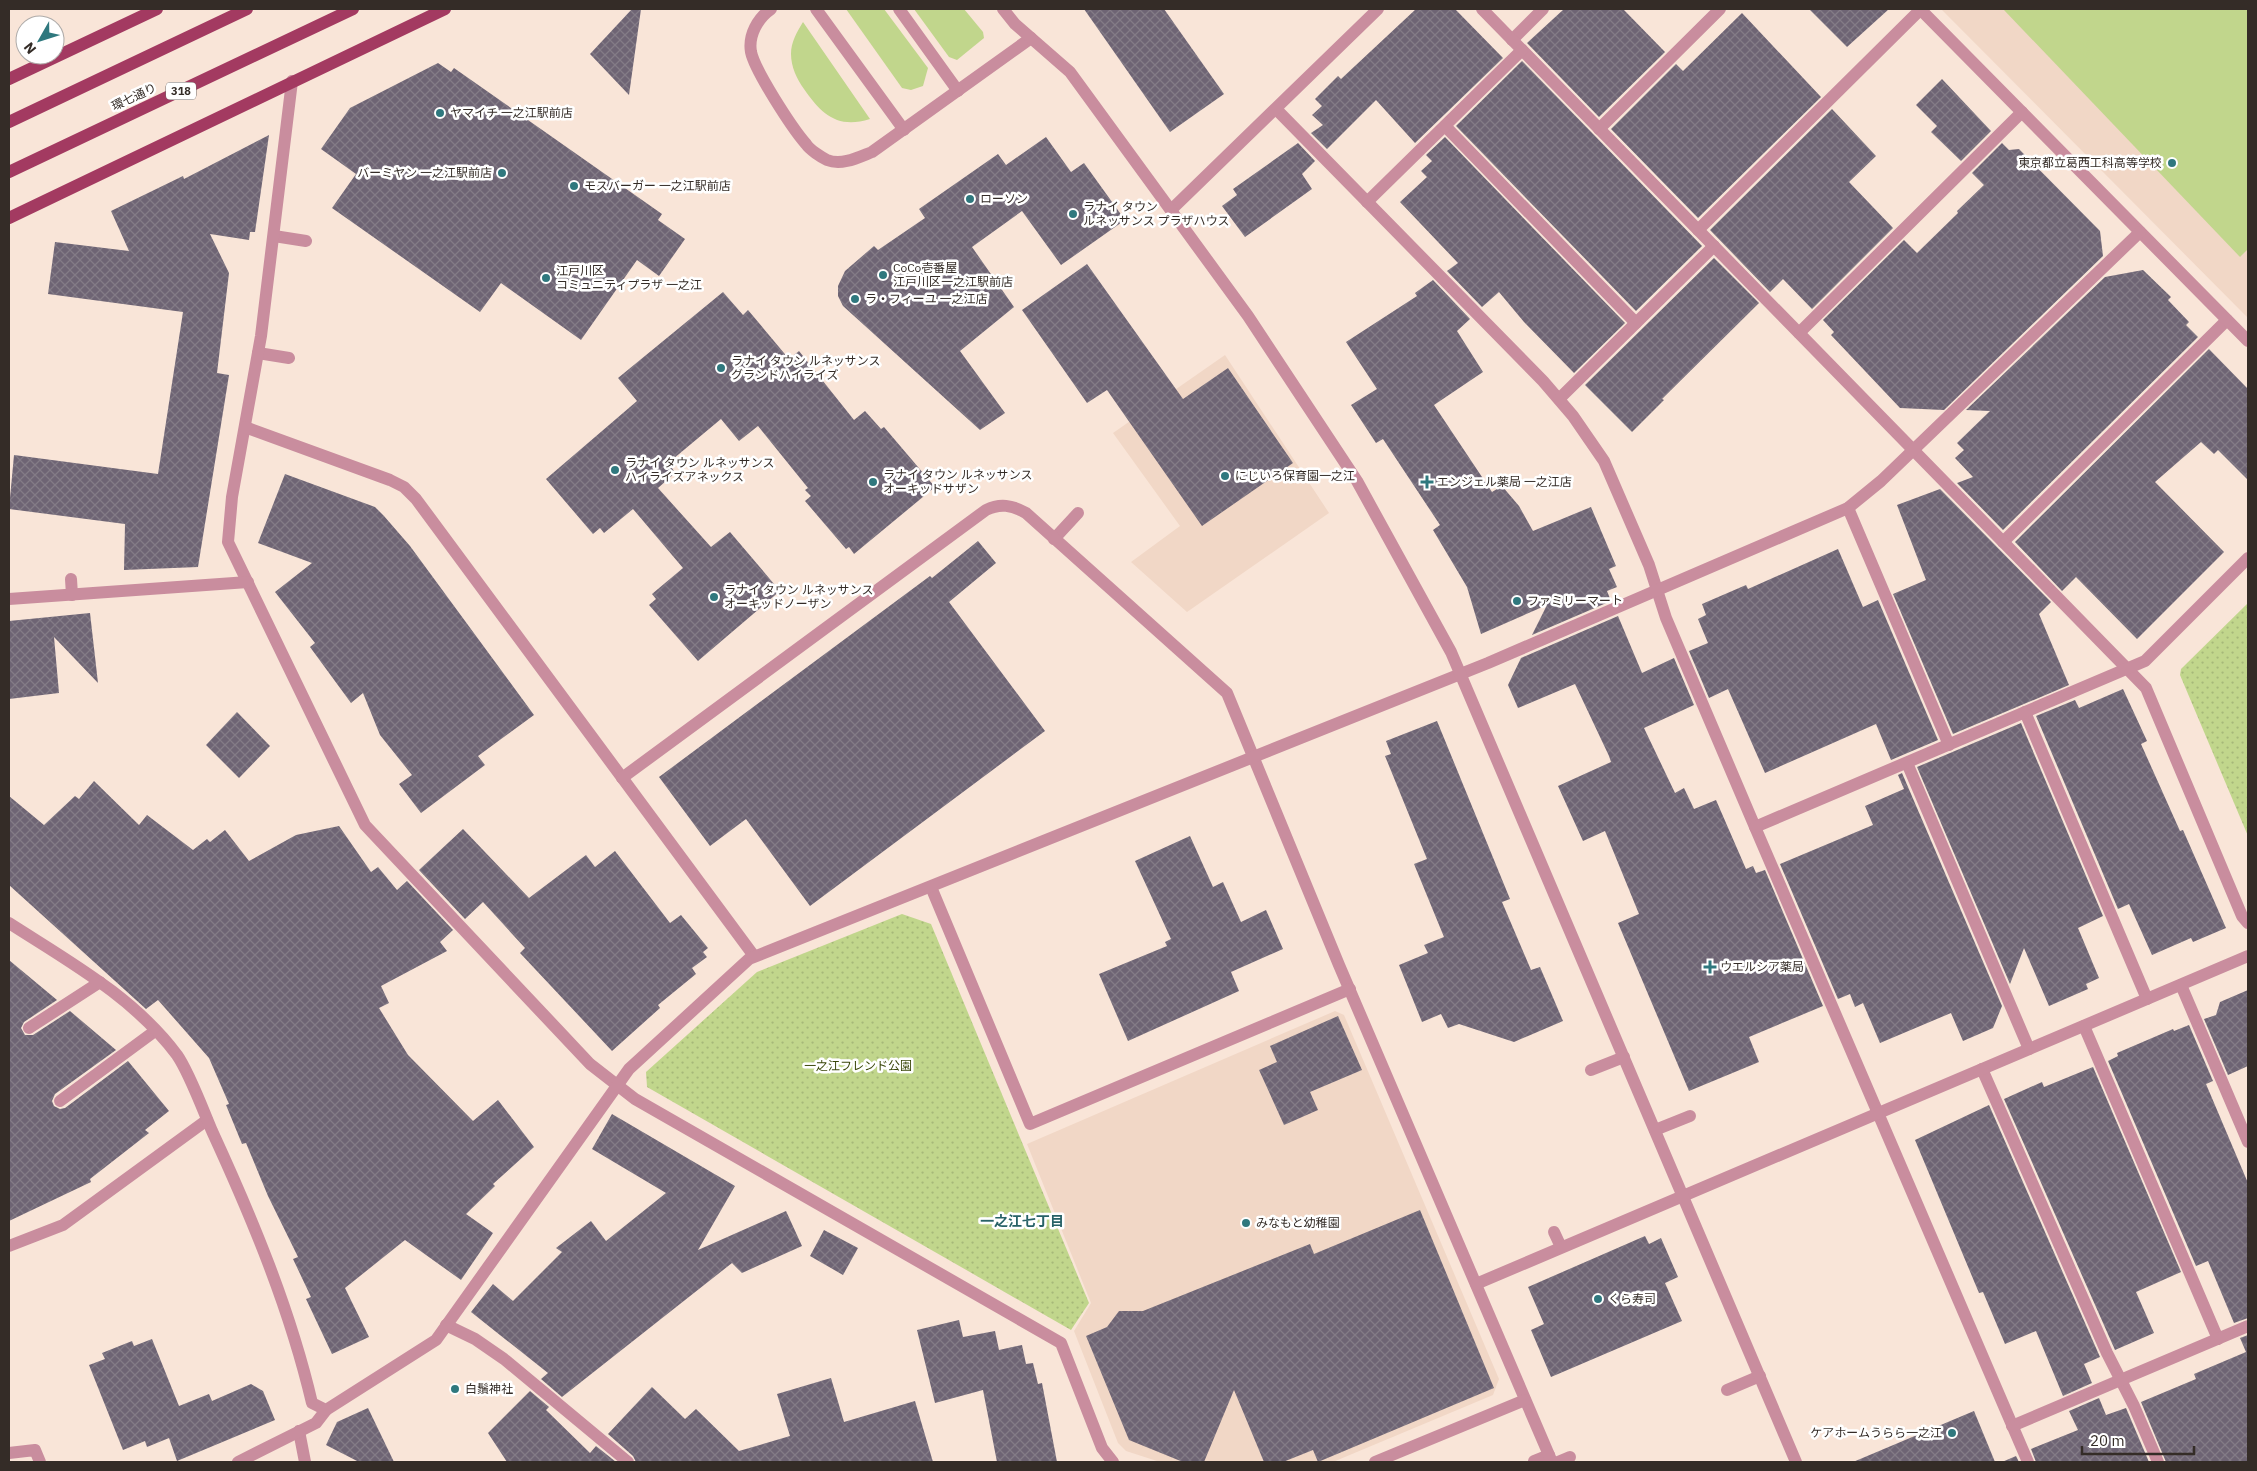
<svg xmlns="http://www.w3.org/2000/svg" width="2257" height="1471" font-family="'IBM Plex Sans','Noto Sans JP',sans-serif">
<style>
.built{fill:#f1d7c6}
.green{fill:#c1d68c}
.park{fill:url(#park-dots)}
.building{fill:url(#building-cross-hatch)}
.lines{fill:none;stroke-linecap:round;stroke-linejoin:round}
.service{stroke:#c98d9e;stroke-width:12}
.minor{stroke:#c98d9e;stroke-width:12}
.tertiary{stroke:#c98d9e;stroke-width:12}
.primary{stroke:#a33a61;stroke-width:12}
.poi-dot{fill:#2f787e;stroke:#fff;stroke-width:2}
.labels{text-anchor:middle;stroke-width:5;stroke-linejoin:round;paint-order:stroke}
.shield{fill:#fff;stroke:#716b68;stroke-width:1}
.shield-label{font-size:11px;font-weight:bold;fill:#342c27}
.street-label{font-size:12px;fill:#342c27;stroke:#fff}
.poi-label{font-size:12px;fill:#342c27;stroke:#fff;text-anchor:start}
.park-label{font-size:12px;fill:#394608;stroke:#fff}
.neighbourhood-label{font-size:14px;font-weight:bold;fill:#286267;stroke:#fff}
</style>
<defs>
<pattern id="park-dots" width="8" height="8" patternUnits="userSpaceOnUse" patternTransform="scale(1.25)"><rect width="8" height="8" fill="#c1d68c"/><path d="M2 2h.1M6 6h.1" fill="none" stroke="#a6b879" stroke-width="1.8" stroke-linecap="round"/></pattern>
<pattern id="building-cross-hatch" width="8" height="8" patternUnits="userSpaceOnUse" patternTransform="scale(1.25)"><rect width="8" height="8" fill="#6e6474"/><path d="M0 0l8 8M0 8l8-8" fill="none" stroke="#837b86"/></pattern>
</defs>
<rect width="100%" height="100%" fill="#f9e5d8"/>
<g class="built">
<path d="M 1941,9 L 2248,9 L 2248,318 Z"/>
<path d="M 1225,355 L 1329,513 L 1187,612 L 1131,562 L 1180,526 L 1113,433 Z"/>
<path d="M 1335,1011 L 1344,1015 L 1499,1379 L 1493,1395 L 1333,1462 L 1160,1462 L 1126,1451 L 1118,1443 L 1074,1331 L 1091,1303 L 1027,1144 Z"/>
</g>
<g class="green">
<path d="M 846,9 L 884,9 L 928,68 L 923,86 L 911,90 L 902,88 Z"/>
<path d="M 914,9 L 964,9 L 983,32 L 984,38 L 957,60 L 949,57 Z"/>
<path d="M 2003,9 L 2248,9 L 2248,249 L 2240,257 Z"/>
<path d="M 803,22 L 870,119 C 838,129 822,115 804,89 C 797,79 791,67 791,54 C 791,42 797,32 803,22 Z"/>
</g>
<g class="park">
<path d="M 2248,603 L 2248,836 L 2180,675 L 2181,669 Z"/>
<path d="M 902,914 L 931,924 L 1089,1303 L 1071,1330 L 647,1087 L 646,1072 L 757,972 Z"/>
</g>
<g class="building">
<path d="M 632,9 L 641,9 L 629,95 L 590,54 Z"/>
<path d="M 1084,9 L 1164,9 L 1224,94 L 1170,132 Z"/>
<path d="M 1416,9 L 1455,9 L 1503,58 L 1415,143 L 1376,100 L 1327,149 L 1311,133 L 1323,125 L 1312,115 L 1322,106 L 1315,99 L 1338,76 L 1341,79 Z"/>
<path d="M 1564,9 L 1623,9 L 1665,52 L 1599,117 L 1527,43 Z"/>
<path d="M 1809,9 L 1889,9 L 1847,47 Z"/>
<path d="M 1742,13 L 1821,97 L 1698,218 L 1611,129 L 1676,64 L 1683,71 Z"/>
<path d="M 1522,61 L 1702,246 L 1636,311 L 1456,126 Z"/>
<path d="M 438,63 L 451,72 L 454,68 L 662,214 L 658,220 L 685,239 L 659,276 L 637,260 L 581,340 L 501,283 L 480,312 L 332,208 L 356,174 L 321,149 L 350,108 Z"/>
<path d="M 1942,79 L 1991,131 L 1961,161 L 1931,132 L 1937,126 L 1916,105 Z"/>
<path d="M 1832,109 L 1876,156 L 1849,182 L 1893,228 L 1812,309 L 1783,279 L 1770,292 L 1710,230 Z"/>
<path d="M 269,135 L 255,232 L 250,232 L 249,240 L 210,234 L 229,273 L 217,373 L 229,375 L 198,567 L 124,570 L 125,524 L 9,509 L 14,455 L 158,474 L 183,312 L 48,294 L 55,242 L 129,251 L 111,211 L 183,176 L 184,179 Z"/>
<path d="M 1046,137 L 1071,172 L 1084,163 L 1125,220 L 1061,265 L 1022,211 L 972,247 L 1014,307 L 960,351 L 1005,413 L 980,430 L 843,306 L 838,296 L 838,286 L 845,271 L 874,246 L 878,250 L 925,218 L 919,209 L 998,154 L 1006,165 Z"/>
<path d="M 1445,137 L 1625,323 L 1574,373 L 1524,322 L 1499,292 L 1482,307 L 1447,271 L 1458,263 L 1400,202 L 1427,177 L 1421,171 L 1432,161 L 1426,155 Z"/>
<path d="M 1298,143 L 1315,161 L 1302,174 L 1312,189 L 1245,237 L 1222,206 L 1237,195 L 1233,189 Z"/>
<path d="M 2002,143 L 2009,150 L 2019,149 L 2100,231 L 2103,256 L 1944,410 L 1900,408 L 1831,335 L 1834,332 L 1823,320 L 1904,240 L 1917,253 L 1958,213 L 1957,211 L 1984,185 L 1972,173 Z"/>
<path d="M 1714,258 L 1759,303 L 1662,399 L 1664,400 L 1632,432 L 1585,385 Z"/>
<path d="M 1087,264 L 1183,399 L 1228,368 L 1293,463 L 1202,526 L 1107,390 L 1087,403 L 1022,310 Z"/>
<path d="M 2143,270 L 2171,297 L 2168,300 L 2189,322 L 2186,325 L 2198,337 L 2003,530 L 1957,483 L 1973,477 L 1955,458 L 1964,450 L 1957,443 L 1990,411 L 1966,410 L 2105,277 Z"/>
<path d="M 1433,280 L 1470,319 L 1457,331 L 1483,372 L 1434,405 L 1492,492 L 1502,486 L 1519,506 L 1533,531 L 1591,507 L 1616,566 L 1609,569 L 1617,587 L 1607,591 L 1611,601 L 1532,635 L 1547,605 L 1481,634 L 1467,587 L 1433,530 L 1440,525 L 1383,439 L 1376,443 L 1351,405 L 1377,389 L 1346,342 L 1417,296 L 1415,293 Z"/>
<path d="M 723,292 L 743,315 L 748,310 L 789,359 L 799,351 L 854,420 L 865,411 L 881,429 L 884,427 L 935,487 L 854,554 L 849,547 L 846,549 L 805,501 L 811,496 L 805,490 L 808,488 L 758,426 L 739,441 L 721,419 L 673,459 L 677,464 L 672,468 L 675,473 L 658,488 L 711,547 L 730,532 L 780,591 L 698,661 L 649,605 L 656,599 L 652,594 L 683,568 L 633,509 L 604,533 L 600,528 L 593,534 L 546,479 L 637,401 L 618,378 Z"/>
<path d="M 2209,349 L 2248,389 L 2248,480 L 2218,450 L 2214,454 L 2201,442 L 2155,482 L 2224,552 L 2137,639 L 2076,577 L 2062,591 L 2015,542 Z"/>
<path d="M 285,474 L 375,507 L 384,516 L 410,546 L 534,715 L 478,756 L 485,765 L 421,813 L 399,784 L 412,775 L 380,735 L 363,693 L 351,703 L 310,647 L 315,643 L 275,592 L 312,563 L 258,543 Z"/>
<path d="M 1940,489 L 2051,602 L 2039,614 L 2069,685 L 1953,734 L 1893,594 L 1926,580 L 1897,505 Z"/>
<path d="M 978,541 L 996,563 L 949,602 L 1045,731 L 810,906 L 746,819 L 710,846 L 659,777 L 930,576 L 932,578 Z"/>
<path d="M 1838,549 L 1863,607 L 1878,600 L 1938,740 L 1891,760 L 1876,724 L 1765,773 L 1728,689 L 1709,698 L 1689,651 L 1708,643 L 1698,619 L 1706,615 L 1702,604 L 1746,585 L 1748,589 Z"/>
<path d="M 90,613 L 98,683 L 54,637 L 59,693 L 9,699 L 9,621 Z"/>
<path d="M 1618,616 L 1642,673 L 1674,658 L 1694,705 L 1644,728 L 1675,793 L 1684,788 L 1694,809 L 1716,800 L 1746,869 L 1753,866 L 1756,873 L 1765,870 L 1823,1006 L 1749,1037 L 1759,1062 L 1689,1091 L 1618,923 L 1639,914 L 1605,831 L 1583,841 L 1558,786 L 1611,762 L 1609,756 L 1575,684 L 1518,708 L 1508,685 L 1521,658 Z"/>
<path d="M 2123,689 L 2147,741 L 2141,744 L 2180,831 L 2183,830 L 2226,928 L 2193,942 L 2191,938 L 2152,955 L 2129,904 L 2118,909 L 2036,716 L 2075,700 L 2079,708 Z"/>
<path d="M 237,712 L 270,746 L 239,778 L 206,745 Z"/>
<path d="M 1437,721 L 1510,899 L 1502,902 L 1531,970 L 1540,967 L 1563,1021 L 1514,1042 L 1459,1024 L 1448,1028 L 1441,1014 L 1422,1022 L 1399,965 L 1428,953 L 1424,945 L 1444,937 L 1414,864 L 1427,859 L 1385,756 L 1391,754 L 1386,741 Z"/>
<path d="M 2021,723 L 2103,916 L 2078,928 L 2099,978 L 2086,984 L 2088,989 L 2049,1006 L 2024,948 L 2010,984 L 1917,767 Z"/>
<path d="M 1902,773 L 2002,1006 L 1993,1028 L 1963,1041 L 1951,1013 L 1880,1043 L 1863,1003 L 1855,1007 L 1850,994 L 1838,999 L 1780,864 L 1873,825 L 1865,806 L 1904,789 L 1898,775 Z"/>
<path d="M 94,781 L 139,825 L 147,815 L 193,850 L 207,839 L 210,842 L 225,830 L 249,861 L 296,835 L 339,826 L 371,872 L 378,867 L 397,890 L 407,881 L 453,930 L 440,942 L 447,951 L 381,986 L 389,1003 L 379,1008 L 408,1055 L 473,1121 L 498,1100 L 534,1147 L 493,1184 L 495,1186 L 466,1214 L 493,1233 L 461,1280 L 405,1240 L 345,1288 L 369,1337 L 332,1354 L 306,1299 L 311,1297 L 293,1259 L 298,1257 L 268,1196 L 246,1143 L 242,1144 L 226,1105 L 229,1104 L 209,1058 L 158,1000 L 146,1009 L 9,885 L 9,796 L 44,825 L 75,796 L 79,799 Z"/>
<path d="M 463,829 L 529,898 L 586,855 L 595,867 L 615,851 L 670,923 L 681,915 L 708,948 L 703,952 L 707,957 L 692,968 L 696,974 L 658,1005 L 660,1008 L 612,1051 L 520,953 L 525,948 L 483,902 L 465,919 L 419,870 Z"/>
<path d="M 1190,836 L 1213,887 L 1223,882 L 1241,922 L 1266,910 L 1283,949 L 1231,972 L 1239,991 L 1128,1041 L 1099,974 L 1167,946 L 1165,942 L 1171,939 L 1135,861 Z"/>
<path d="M 9,960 L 57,1000 L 24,1022 L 21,1028 L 25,1035 L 33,1035 L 70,1011 L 116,1050 L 55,1094 L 52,1101 L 54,1106 L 60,1109 L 65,1108 L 128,1061 L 169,1111 L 145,1130 L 149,1133 L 90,1179 L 91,1182 L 9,1221 Z"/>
<path d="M 2248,990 L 2248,1066 L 2228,1075 L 2204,1019 L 2216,1015 L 2220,1002 Z"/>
<path d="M 1338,1016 L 1362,1070 L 1310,1092 L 1318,1110 L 1284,1125 L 1259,1070 L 1277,1062 L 1270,1046 Z"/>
<path d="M 2189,1025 L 2213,1081 L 2206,1084 L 2248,1183 L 2248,1318 L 2234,1323 L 2208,1261 L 2196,1266 L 2108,1061 L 2118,1056 L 2117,1053 L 2173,1029 L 2174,1031 Z"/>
<path d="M 2093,1067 L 2181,1272 L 2136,1292 L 2154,1333 L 2115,1350 L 2004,1099 L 2042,1082 L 2044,1087 Z"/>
<path d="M 1989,1105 L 2100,1357 L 2084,1364 L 2092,1383 L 2063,1396 L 2036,1331 L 2005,1344 L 1983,1292 L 1979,1293 L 1915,1140 Z"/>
<path d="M 612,1114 L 735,1186 L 698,1250 L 786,1211 L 802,1246 L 742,1273 L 732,1263 L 562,1397 L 541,1379 L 548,1373 L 471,1312 L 493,1284 L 513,1301 L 562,1252 L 556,1248 L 591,1221 L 606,1241 L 666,1193 L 592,1149 Z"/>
<path d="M 1420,1210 L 1494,1388 L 1318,1462 L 1313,1450 L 1283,1462 L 1264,1462 L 1234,1390 L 1204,1462 L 1183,1462 L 1129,1440 L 1086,1336 L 1107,1327 L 1119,1311 L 1143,1311 L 1310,1244 L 1314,1254 Z"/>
<path d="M 824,1230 L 858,1248 L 843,1275 L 810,1256 Z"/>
<path d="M 1645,1236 L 1649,1244 L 1661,1238 L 1678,1277 L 1665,1283 L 1682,1321 L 1551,1377 L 1531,1330 L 1544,1324 L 1528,1287 Z"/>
<path d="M 959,1320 L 963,1337 L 995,1331 L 999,1350 L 1022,1345 L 1026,1364 L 1033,1363 L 1038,1384 L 1042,1383 L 1057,1462 L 997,1462 L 983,1390 L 935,1403 L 917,1330 Z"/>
<path d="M 2248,1335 L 2248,1462 L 2166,1462 L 2141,1402 L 2196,1379 L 2194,1374 L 2246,1352 L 2240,1338 Z"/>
<path d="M 152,1339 L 179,1406 L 209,1394 L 212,1401 L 251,1384 L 263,1391 L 275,1420 L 177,1461 L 169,1438 L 147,1447 L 145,1441 L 123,1450 L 89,1365 L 105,1359 L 102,1353 L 132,1341 L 134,1346 Z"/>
<path d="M 831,1378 L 844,1422 L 915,1401 L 933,1462 L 636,1462 L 633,1456 L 608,1434 L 652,1387 L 685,1419 L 696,1409 L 739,1451 L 790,1436 L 777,1394 Z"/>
<path d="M 530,1391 L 549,1407 L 546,1410 L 590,1453 L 596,1446 L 616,1462 L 507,1462 L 488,1433 Z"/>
<path d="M 2099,1398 L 2106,1415 L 2126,1408 L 2149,1462 L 2036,1462 L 2031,1449 L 2078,1430 L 2069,1411 Z"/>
<path d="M 368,1408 L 394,1462 L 359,1462 L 326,1445 L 337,1422 Z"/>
<path d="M 1974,1411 L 1995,1462 L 1853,1462 Z"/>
<path d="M 2016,1456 L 2019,1462 L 2002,1462 Z"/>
</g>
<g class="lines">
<g class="service">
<path d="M 771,9 C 758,18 748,35 751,52 C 755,71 792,128 806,144 C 810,150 821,157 827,160 C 842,166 859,157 872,152 L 1031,38"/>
<path d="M 816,9 L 904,130"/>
<path d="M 899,9 L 958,91"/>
<path d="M 1512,40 L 1543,9"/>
<path d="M 1445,126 L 1636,323"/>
<path d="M 1698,230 L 1921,9"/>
<path d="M 274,236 L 306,241"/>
<path d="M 1799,333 L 2022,112"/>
<path d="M 258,353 L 289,358"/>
<path d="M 1848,508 L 1949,745"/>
<path d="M 1054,539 L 1078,513"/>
<path d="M 2003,542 L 2227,320"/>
<path d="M 71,579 L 72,595"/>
<path d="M 2025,712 L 2147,999"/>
<path d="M 1907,763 L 2029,1049"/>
<path d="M 2181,985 L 2248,1142"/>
<path d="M 29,1028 L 100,982"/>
<path d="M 1982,1069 L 2107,1353 L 2134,1406 L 2158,1462"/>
<path d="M 1591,1070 L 1624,1057"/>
<path d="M 60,1101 L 155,1031"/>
<path d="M 1655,1130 L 1690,1116"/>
<path d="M 1554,1232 L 1561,1247"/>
<path d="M 9,1246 L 63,1225 L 207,1120"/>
<path d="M 446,1325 L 475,1339 L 504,1359 L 628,1462"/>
<path d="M 1727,1390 L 1760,1376"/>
<path d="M 299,1431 L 305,1462"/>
<path d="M 9,1453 L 35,1450 L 40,1462"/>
<path d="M 1534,1461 L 1549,1455"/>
<path d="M 238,1462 L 316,1423 L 326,1410"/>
<path d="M 1558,1462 L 1570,1457"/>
</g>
<g class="minor">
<path d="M 1482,9 L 2146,688 L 2242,916 L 2248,923"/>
<path d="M 1920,9 L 2248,341"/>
<path d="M 292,81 L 261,336 L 232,497 L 228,542 L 365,825 L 590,1064 L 635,1099 L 1061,1343 L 1102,1448 L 1113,1462"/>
<path d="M 1276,109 L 1543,381 L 1573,416 L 1604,461 L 1649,565 L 1666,618 L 1755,827 L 2028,1462"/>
<path d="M 1599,129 L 1720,9"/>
<path d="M 1367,202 L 1522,50"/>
<path d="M 1172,209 L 1378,9"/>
<path d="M 1559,399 L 1714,246"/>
<path d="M 245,427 L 390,480 L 404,487 L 416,499 L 754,956"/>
<path d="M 9,599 L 248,582"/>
<path d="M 622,778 L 986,510 C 1000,503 1012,505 1026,513 L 1227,693 L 1339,965 L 1552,1462"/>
<path d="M 1755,827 L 2145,661 L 2248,558"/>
<path d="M 931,887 L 1030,1124 L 1350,989"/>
<path d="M 9,923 C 68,961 134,997 177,1055 C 189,1072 203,1110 212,1131 C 252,1218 290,1309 312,1403 L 326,1410 L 436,1340 L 629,1069 L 749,959 L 1488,663 L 1848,508 L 1881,481 L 2140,232"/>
<path d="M 2084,1026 L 2218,1339"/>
<path d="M 1476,1284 L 2248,956"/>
<path d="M 2012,1426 L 2248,1326"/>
<path d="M 1375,1462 L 1525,1400"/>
</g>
<path class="tertiary" d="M 1003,9 L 1015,24 L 1070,72 L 1248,316 L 1357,481 L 1451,652 L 1796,1462"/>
<g class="primary">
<path d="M 9,79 L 157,9"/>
<path d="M 9,122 L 247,9"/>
<path d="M 9,172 L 353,9"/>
<path d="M 9,218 L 445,9"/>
</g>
</g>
<g class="poi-dot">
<circle cx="440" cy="113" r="5"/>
<circle cx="2172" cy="163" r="5"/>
<circle cx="502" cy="173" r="5"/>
<circle cx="574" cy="186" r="5"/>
<circle cx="970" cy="199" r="5"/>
<circle cx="1073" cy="214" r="5"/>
<circle cx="883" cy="275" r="5"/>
<circle cx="546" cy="278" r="5"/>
<circle cx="855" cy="299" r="5"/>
<circle cx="721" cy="368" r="5"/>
<circle cx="615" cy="470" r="5"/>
<circle cx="1225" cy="476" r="5"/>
<circle cx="873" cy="482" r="5"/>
<path d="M1424.5 474.5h5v5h5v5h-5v5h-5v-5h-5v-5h5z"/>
<circle cx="714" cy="597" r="5"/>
<circle cx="1517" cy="601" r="5"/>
<path d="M1707.5 959.5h5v5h5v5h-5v5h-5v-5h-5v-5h5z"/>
<circle cx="1246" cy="1223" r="5"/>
<circle cx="1598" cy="1299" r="5"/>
<circle cx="455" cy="1389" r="5"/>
<circle cx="1952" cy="1433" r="5"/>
</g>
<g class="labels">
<rect class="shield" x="166" y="82.5" width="30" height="17" rx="4"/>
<g class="shield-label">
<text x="181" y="95">318</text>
</g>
<g class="street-label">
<text transform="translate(134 97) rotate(-25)" y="4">環七通り</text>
</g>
<g class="poi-label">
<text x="450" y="117">ヤマイチ 一之江駅前店</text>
<text x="2162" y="167" text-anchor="end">東京都立葛西工科高等学校</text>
<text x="492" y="177" text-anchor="end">バーミヤン 一之江駅前店</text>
<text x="584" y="190">モスバーガー 一之江駅前店</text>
<text x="980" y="203">ローソン</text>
<text x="1083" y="211">ラナイ タウン<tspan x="1083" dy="14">ルネッサンス プラザハウス</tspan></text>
<text x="893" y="272">CoCo壱番屋<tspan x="893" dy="14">江戸川区一之江駅前店</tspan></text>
<text x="556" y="275">江戸川区<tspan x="556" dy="14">コミュニティプラザ 一之江</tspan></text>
<text x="865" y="303">ラ・フィーユ 一之江店</text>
<text x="731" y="365">ラナイ タウン ルネッサンス<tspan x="731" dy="14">グランドハイライズ</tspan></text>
<text x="625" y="467">ラナイ タウン ルネッサンス<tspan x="625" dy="14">ハイライズアネックス</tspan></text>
<text x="883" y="479">ラナイ タウン ルネッサンス<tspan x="883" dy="14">オーキッドサザン</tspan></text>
<text x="1235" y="480">にじいろ保育園一之江</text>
<text x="1437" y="486">エンジェル薬局 一之江店</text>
<text x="724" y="594">ラナイ タウン ルネッサンス<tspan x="724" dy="14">オーキッドノーザン</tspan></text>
<text x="1527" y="605">ファミリーマート</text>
<text x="1720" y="971">ウエルシア薬局</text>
<text x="1256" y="1227">みなもと幼稚園</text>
<text x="1608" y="1303">くら寿司</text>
<text x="465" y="1393">白鬚神社</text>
<text x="1942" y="1437" text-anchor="end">ケアホームうらら一之江</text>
</g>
<g class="park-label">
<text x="858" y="1070">一之江フレンド公園</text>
</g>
<g class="neighbourhood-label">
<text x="1022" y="1226">一之江七丁目</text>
</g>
</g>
<rect width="2257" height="1471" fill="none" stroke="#342c27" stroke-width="20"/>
<g transform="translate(40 40) rotate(231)"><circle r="24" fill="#ffffff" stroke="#aeaba9"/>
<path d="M0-4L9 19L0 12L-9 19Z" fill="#2f787e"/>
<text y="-8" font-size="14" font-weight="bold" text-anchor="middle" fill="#342c27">N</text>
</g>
<path d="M2082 1446v8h112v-8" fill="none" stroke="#342c27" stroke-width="2.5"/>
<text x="2090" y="1446" font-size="15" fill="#342c27" stroke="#ffffff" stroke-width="4" paint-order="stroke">20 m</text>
</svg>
